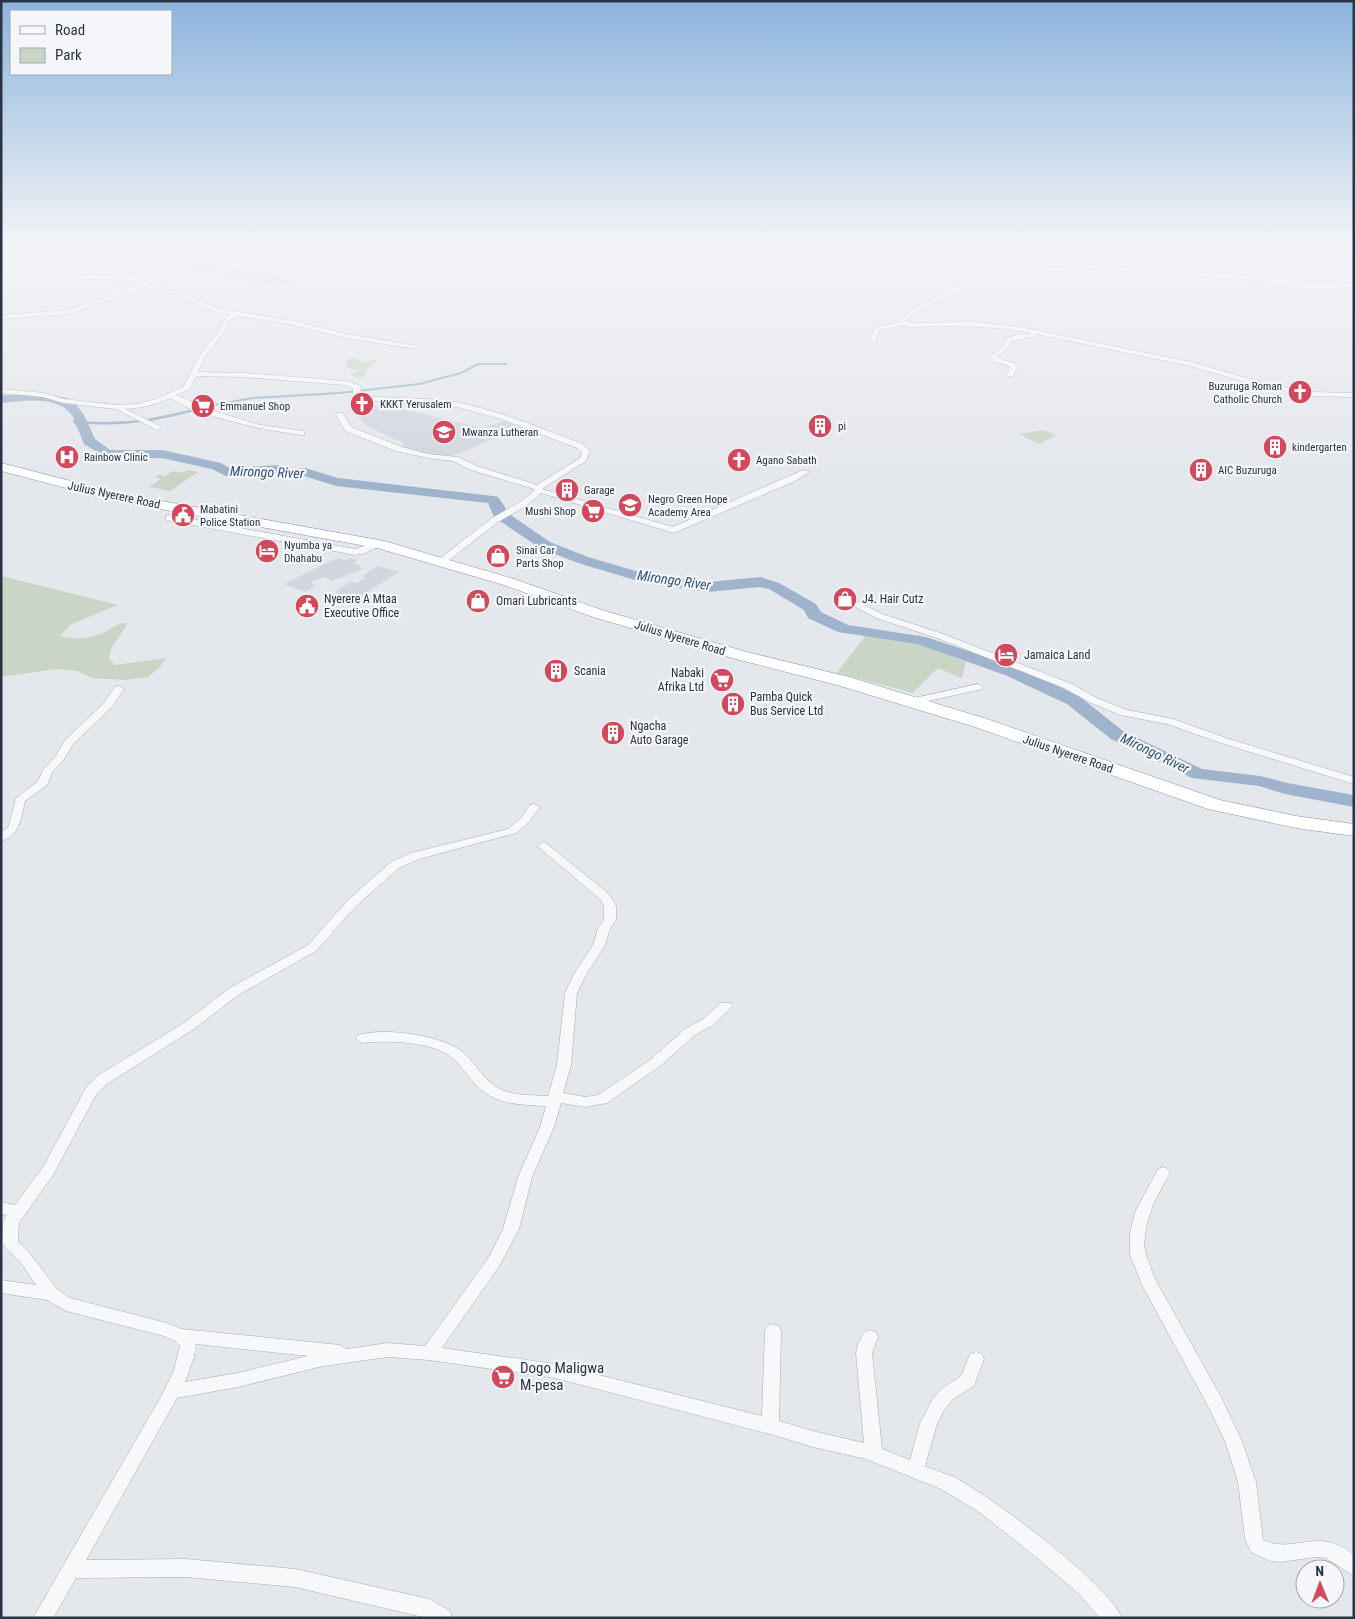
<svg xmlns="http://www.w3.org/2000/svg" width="1355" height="1619" font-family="'Roboto Condensed',sans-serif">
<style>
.built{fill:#d2d6de}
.green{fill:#c9d6c5}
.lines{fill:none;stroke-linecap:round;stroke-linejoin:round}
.stream-far1{stroke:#9fb4cc;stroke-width:2}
.stream{stroke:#9fb4cc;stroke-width:2.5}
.river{fill:#9fb4cc;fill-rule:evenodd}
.minor-casing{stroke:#a9aeb7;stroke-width:1}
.trunk-casing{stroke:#8b94a3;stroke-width:1}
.minor{fill:#f7f8fa;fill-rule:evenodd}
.trunk{fill:#fff;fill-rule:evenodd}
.labels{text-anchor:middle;stroke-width:4.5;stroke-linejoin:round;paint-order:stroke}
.far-poi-label{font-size:11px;fill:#2b3445;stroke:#f4f6f9;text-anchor:start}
.street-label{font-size:12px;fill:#2b3445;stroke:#f4f6f9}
.poi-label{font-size:12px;fill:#2b3445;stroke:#f4f6f9;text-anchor:start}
.water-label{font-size:14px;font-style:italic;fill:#34527a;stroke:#f4f6f9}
.near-poi-label{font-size:15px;fill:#2b3445;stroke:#f4f6f9;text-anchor:start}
</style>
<rect width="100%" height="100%" fill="#e4e7ec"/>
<g class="built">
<path d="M 192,245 L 249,257 L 205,273 L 154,261 L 157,256 Z"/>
<path d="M 234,268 L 294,281 L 278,287 L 218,274 Z"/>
<path d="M 374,406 L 389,406 L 482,428 L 505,421 L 524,426 L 455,455 L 431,457 L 404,449 L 403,443 L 365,425 L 355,413 Z"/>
<path d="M 337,558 L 346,560 L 350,558 L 358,560 L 354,563 L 361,566 L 360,567 L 363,569 L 332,581 L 325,577 L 311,582 L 315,586 L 305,592 L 284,584 Z"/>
<path d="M 377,566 L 399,572 L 354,600 L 335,592 L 350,582 L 356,583 L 366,578 L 362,576 Z"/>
</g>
<g class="green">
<path d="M 354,358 L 363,362 L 379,359 L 365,371 L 366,376 L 359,378 L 349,374 L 359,371 L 346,367 L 348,359 Z"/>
<path d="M 1043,430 L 1056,435 L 1039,444 L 1019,434 Z"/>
<path d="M 187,470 L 198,472 L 170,491 L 149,487 L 161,479 L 155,477 L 158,475 L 165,476 L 173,471 L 182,473 Z"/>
<path d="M 1,576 L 118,605 L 70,625 L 60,636 C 75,640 89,639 103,633 C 115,627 113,624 128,623 L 111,649 L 109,659 L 115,665 L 166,658 L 160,667 L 148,677 L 125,680 L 92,678 L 77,671 L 56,669 L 1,677 Z"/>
<path d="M 865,636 L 918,643 L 966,662 L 962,678 L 938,668 L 913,693 L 837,673 Z"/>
</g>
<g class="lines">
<path class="stream-far1" d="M 205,407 L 252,398 L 339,393 L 419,384 L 461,373 L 478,364 L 506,364"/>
<path class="stream" d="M 79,422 C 127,427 164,418 210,406"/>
<path class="river" d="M 45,394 L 67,398 L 74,402 L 84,415 L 95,439 L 110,450 L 162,450 L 221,463 L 229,468 L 280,465 L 292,469 L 305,468 L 338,478 L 493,496 L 498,497 L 505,507 L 506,512 L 550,542 L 588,557 L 646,574 L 708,582 L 761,577 L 766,579 L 779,583 L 816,604 L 821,612 L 848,625 L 926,637 L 1017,667 L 1079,696 L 1123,731 L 1202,769 L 1260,776 L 1287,783 L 1354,795 L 1354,807 L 1285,794 L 1259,786 L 1192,778 L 1111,739 L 1067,704 L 1005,675 L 917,644 L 838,632 L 808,618 L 804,610 L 769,589 L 760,587 L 708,592 L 645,583 L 578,563 L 540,548 L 494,517 L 488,503 L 336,486 L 304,476 L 290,477 L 278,473 L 226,476 L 212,469 L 162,458 L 107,458 L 84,444 L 77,427 L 73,422 L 74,419 C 61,394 25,401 1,403 L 1,395 Z"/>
<g class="minor-casing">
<g id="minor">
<path d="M 43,243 L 49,243 L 57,253 L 104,250 L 122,263 L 146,264 L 149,266 L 146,268 L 118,266 L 103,254 L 56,257 L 50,254 Z"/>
<path d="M 909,243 L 919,243 L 916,245 Z"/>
<path d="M 1027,243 L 1033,243 L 1000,270 L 1095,265 L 1250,276 C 1266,269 1275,258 1282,243 L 1288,243 L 1274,265 L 1259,276 L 1314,285 L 1354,283 L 1354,287 L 1314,289 L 1257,280 L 1095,269 L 995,274 L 917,311 L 905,321 L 910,323 L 976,322 L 1020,327 L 1191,362 L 1271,385 L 1312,392 L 1354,393 L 1354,397 L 1312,396 L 1270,389 L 1190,366 L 1036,334 L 1035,336 L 1012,341 L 1008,348 L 996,357 L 1018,365 L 1013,376 L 1007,376 L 1010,366 L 993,361 L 989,358 L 1003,346 C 1005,334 1021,335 1031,333 C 991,325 951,326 910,327 L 904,325 L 880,330 L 875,343 L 870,342 L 875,327 L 897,323 L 913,309 L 992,271 Z"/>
<path d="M 1,263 L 36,264 L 82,275 L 134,276 L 148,284 L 182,293 L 219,309 L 289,320 L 351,335 L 419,346 L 420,347 L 417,349 L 351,339 L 289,324 L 238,316 L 230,319 L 225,331 L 204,358 L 198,372 L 243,373 L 345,381 L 360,385 L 361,394 L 363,396 C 394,399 425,397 455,402 C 499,410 541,429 583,444 L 590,452 L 586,461 L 542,489 L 673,527 L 803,470 L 810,472 L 793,482 L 674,533 L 541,493 L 526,506 L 498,522 L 444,564 L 438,564 L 438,560 L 492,518 L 520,502 L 533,492 L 534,489 L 471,470 L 453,461 L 428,458 L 396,451 L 345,431 L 336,415 L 337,413 L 343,413 L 351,427 L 402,447 L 428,454 L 458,457 L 477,466 L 537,485 L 580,458 L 582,452 L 577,448 L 501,419 L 457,407 L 361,400 L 353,394 L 353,388 L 344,385 L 243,377 L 196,376 L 190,389 L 176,395 L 187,399 L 197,406 L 260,425 L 304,431 L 304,435 L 301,435 C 264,430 229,422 194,410 C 186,408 178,401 170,398 C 156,405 141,408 125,409 L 160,426 L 161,428 L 157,430 L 116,409 L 63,403 L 43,397 L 1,393 L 1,389 L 44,393 L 64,399 L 116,405 L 137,404 L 156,399 L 184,386 L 198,358 L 219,331 L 226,317 L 230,315 L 215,312 L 178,295 L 146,287 L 69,314 L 1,319 L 1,315 L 68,310 L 141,285 L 133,280 L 82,279 L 36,268 L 1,267 Z"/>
<path d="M 169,515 L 355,549 L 379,541 L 383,544 L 366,553 L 355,555 L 166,520 L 166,516 Z"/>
<path d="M 855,600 L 882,614 L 943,634 L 1072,684 L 1097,698 L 1127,710 L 1173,719 L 1229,739 L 1354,777 L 1354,784 L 1221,743 L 1167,724 L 1120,715 L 1089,702 L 1064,688 L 937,638 L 876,618 L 852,605 L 850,603 Z"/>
<path d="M 978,684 L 983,687 L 982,689 L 910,705 L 905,702 L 910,699 Z"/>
<path d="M 119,686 L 124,689 L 111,708 L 73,744 L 63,761 L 53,771 L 47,785 L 25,801 C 21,818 20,836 1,841 L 1,832 L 8,828 L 16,798 L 38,781 L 43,770 L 55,757 L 65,740 L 103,704 L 115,687 Z"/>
<path d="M 534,804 L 540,807 L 529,822 L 516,833 L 419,859 L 399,868 L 356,906 L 316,951 L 238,995 L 194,1029 L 107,1084 L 97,1093 L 53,1175 L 19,1223 L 18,1241 L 31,1255 L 57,1289 L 70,1298 L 167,1323 L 182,1329 L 340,1345 L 347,1349 L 388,1343 L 425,1346 L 489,1257 L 503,1229 L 518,1177 L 540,1127 L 546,1106 C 527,1105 506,1105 490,1096 C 474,1087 467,1072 455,1060 C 435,1041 389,1040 363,1043 L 358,1041 L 356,1038 L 358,1035 C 384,1027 445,1035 465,1054 C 477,1065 484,1081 500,1089 C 514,1096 533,1095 548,1096 L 557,1065 L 565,993 L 574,974 L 593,945 L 598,928 L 604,920 L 604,906 L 600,899 L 537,846 L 543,842 L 547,844 L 609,894 L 616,906 L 616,920 L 610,929 L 605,945 L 586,975 L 577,993 L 571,1065 L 563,1093 L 585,1097 L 598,1095 L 650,1060 L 685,1029 L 703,1019 L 721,1003 L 731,1003 L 733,1006 L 713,1025 L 695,1035 L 660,1066 L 607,1103 L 585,1107 L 561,1103 L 554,1127 L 532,1177 L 519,1229 L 500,1265 L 442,1348 L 555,1364 L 762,1416 L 765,1331 L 767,1326 L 773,1324 L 779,1326 L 781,1331 L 779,1421 L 813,1431 L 864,1443 L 856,1353 L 858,1344 L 864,1332 L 870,1330 L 876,1332 L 878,1337 L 872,1353 L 882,1449 L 910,1460 L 920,1423 L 932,1400 L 941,1389 L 961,1376 L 970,1354 L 976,1352 L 982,1354 L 984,1359 L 974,1386 L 953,1399 L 944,1410 L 937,1424 L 925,1466 C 934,1470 945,1473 954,1477 C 989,1495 1108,1583 1122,1618 L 1100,1618 L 1079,1594 L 1036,1557 L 979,1512 L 941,1489 L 866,1459 L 813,1447 L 770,1434 L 555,1378 L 429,1360 L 388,1357 L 323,1366 L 238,1387 L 177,1398 L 86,1560 L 186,1559 L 295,1569 L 429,1599 L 450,1611 L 452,1618 L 427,1618 L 295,1587 L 186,1577 L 76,1578 L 53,1618 L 33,1618 L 163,1393 L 174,1370 L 180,1346 L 175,1341 L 164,1336 L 66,1311 L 47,1300 L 1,1293 L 1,1280 L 36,1285 L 21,1263 L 2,1243 L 3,1222 L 7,1215 L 1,1214 L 1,1202 L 15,1205 L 43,1167 L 87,1086 L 97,1076 L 184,1023 L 228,989 L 308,945 L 348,900 L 391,862 L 411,853 L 508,829 L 521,818 L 530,805 ZM 196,1344 L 308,1356 L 238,1373 L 185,1382 L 194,1357 Z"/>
<path d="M 1163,1167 L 1168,1169 L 1170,1173 L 1154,1202 L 1147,1223 L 1144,1244 L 1146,1255 L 1155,1279 L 1221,1397 L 1242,1441 L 1256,1482 L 1263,1540 C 1296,1555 1317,1525 1354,1555 L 1354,1576 L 1326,1558 L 1315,1557 L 1281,1562 L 1270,1561 L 1251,1552 L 1245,1539 L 1238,1482 L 1225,1441 L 1209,1408 L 1143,1287 L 1130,1255 L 1130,1233 L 1135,1212 L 1158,1169 Z"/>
</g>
</g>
<g class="trunk-casing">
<path id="trunk" d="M 1,463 L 117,493 L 384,541 L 514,579 L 605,611 L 747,652 L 849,677 L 987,719 L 1220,800 L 1296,816 L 1354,824 L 1354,836 L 1296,828 L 1208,809 L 975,727 L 837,685 L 736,659 L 593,617 L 504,585 L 377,548 L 116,501 L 1,471 Z"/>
</g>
<use href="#minor" class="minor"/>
<use href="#trunk" class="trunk"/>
</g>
<linearGradient id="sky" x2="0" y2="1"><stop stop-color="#8bb4dd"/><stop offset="0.52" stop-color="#f3f4f6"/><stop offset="1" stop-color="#f3f4f6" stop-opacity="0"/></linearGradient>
<rect width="1355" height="470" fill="url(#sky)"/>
<defs>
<g id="church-disc" transform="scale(1.25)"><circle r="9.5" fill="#d1495b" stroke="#f4f6f9"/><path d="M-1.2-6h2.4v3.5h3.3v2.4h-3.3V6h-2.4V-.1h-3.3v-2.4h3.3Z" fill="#fff"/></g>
<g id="supermarket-disc" transform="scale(1.25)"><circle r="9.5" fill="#d1495b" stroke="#f4f6f9"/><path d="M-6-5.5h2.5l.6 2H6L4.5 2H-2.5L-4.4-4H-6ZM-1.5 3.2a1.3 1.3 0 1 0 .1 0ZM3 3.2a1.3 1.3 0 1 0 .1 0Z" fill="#fff"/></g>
<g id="building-disc" transform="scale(1.25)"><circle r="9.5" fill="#d1495b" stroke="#f4f6f9"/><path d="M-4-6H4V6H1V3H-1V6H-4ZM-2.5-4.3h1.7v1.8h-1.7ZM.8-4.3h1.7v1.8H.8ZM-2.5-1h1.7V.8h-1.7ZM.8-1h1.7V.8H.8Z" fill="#fff"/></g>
<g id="school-disc" transform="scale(1.25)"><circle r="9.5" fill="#d1495b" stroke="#f4f6f9"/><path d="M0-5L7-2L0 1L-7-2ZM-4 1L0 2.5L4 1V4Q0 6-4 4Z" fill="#fff"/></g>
<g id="hospital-disc" transform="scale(1.25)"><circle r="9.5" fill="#d1495b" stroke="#f4f6f9"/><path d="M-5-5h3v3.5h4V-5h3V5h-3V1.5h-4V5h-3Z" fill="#fff"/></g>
<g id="civic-disc" transform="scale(1.25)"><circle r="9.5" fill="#d1495b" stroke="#f4f6f9"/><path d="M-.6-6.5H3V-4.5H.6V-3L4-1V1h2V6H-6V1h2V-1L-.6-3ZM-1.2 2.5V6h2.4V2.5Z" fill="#fff"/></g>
<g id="hotel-disc" transform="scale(1.25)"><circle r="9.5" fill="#d1495b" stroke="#f4f6f9"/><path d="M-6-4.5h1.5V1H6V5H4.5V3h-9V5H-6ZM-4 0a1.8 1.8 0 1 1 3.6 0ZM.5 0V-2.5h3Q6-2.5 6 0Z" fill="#fff"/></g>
<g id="shop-disc" transform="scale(1.25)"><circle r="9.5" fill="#d1495b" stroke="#f4f6f9"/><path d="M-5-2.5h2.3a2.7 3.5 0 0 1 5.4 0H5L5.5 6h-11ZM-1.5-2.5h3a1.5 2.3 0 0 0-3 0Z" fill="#fff"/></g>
</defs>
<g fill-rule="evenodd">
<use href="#church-disc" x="1300" y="392"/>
<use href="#church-disc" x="362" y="404"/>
<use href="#supermarket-disc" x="203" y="406"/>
<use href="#building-disc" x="820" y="426"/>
<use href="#school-disc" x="444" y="432"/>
<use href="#building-disc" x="1275" y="447"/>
<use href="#hospital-disc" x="67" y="457"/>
<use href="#church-disc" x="739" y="460"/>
<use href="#building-disc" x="1201" y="470"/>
<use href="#building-disc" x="567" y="490"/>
<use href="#school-disc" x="630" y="505"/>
<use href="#supermarket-disc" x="593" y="511"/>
<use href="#civic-disc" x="183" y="515"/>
<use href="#hotel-disc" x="267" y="551"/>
<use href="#shop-disc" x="498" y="556"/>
<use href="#shop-disc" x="845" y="599"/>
<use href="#shop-disc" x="478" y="601"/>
<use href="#civic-disc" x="307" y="606"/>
<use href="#hotel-disc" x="1006" y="655"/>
<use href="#building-disc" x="556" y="671"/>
<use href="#supermarket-disc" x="722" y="680"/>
<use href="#building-disc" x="733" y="704"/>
<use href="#building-disc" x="613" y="733"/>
<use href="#supermarket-disc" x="503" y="1377"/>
</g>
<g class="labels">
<g class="far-poi-label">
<text x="1282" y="390" text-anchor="end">Buzuruga Roman<tspan x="1282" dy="13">Catholic Church</tspan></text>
<text x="380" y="408">KKKT Yerusalem</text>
<text x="220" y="410">Emmanuel Shop</text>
<text x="838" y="430">pi</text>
<text x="462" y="436">Mwanza Lutheran</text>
<text x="1292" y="451">kindergarten</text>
<text x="84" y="461">Rainbow Clinic</text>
<text x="756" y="464">Agano Sabath</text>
<text x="1218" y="474">AIC Buzuruga</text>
<text x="584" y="494">Garage</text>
<text x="648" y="503">Negro Green Hope<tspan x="648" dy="13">Academy Area</tspan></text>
<text x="200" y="513">Mabatini<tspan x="200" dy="13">Police Station</tspan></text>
<text x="576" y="515" text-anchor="end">Mushi Shop</text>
<text x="284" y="549">Nyumba ya<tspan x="284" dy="13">Dhahabu</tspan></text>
<text x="516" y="554">Sinai Car<tspan x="516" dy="13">Parts Shop</tspan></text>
</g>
<g class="street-label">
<text transform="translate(114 495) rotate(12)" y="4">Julius Nyerere Road</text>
<text transform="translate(680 638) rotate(17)" y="4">Julius Nyerere Road</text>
<text transform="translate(1068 754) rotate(19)" y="4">Julius Nyerere Road</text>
</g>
<g class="poi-label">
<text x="324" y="603">Nyerere A Mtaa<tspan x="324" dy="14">Executive Office</tspan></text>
<text x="862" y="603">J4. Hair Cutz</text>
<text x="496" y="605">Omari Lubricants</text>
<text x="1024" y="659">Jamaica Land</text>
<text x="574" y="675">Scania</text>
<text x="704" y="677" text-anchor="end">Nabaki<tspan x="704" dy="14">Afrika Ltd</tspan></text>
<text x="750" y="701">Pamba Quick<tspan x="750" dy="14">Bus Service Ltd</tspan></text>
<text x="630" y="730">Ngacha<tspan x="630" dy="14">Auto Garage</tspan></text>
</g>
<g class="water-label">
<text transform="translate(267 472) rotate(2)" y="5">Mirongo River</text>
<text transform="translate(674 580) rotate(8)" y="5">Mirongo River</text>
<text transform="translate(1155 753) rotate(26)" y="5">Mirongo River</text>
</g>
<g class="near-poi-label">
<text x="520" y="1373">Dogo Maligwa<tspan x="520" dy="17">M-pesa</tspan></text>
</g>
</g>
<rect width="1355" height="1619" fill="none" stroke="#2b3445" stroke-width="5"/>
<rect x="10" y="10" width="162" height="65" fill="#f4f6f9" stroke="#a4a8b1"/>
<rect x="20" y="26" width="25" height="8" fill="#f7f8fa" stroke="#a4a8b1"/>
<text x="55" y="35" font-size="15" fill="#2b3445">Road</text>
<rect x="20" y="48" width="25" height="15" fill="#c9d6c5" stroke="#a4a8b1"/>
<text x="55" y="60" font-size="15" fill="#2b3445">Park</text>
<g transform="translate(1320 1584) rotate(359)"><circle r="24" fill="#f4f6f9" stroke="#a4a8b1"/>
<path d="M0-4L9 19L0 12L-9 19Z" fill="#d1495b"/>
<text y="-8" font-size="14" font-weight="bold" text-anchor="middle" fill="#2b3445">N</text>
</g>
</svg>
